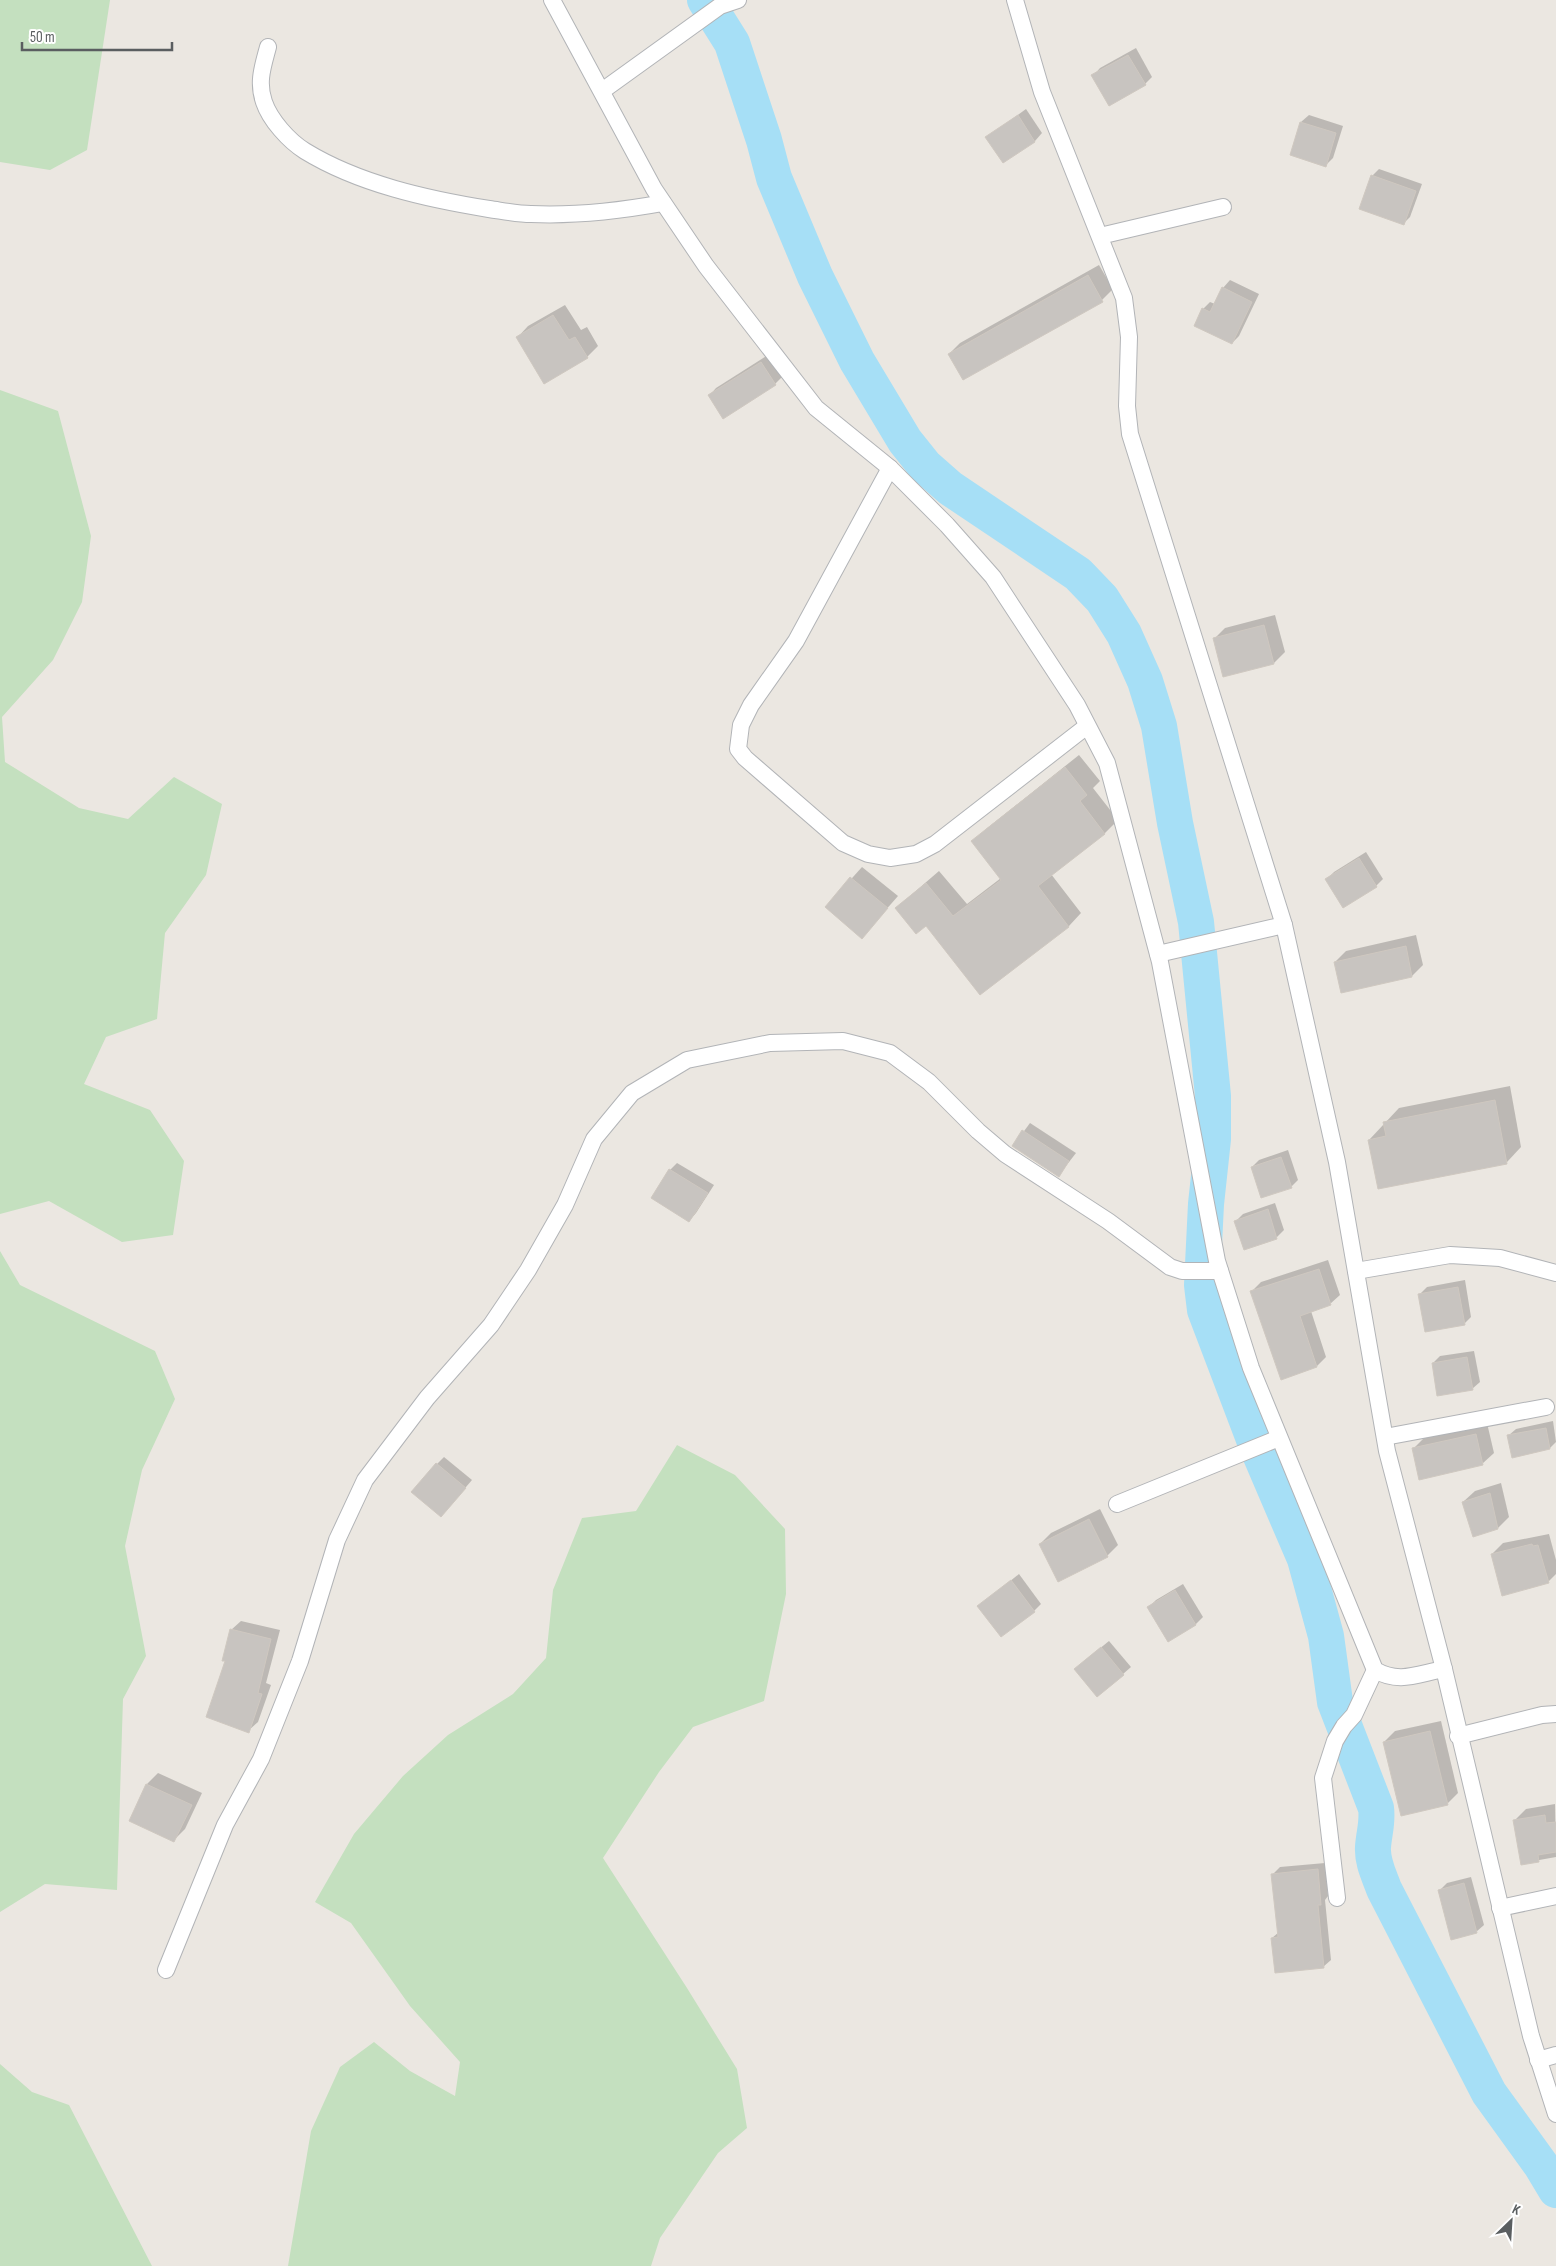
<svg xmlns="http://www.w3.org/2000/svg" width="1556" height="2266" font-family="'Sofia Sans Condensed',sans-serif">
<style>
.green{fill:#c4e0bf}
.shadow{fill:#0003}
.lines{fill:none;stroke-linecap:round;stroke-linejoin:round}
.river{stroke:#a6dff6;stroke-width:36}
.building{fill:#c8c4c0;stroke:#cfc8c0}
.minor-casing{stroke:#b2b4b7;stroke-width:18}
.minor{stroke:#fff;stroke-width:16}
</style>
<rect width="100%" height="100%" fill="#ebe7e1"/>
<g class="green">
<path d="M 0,0 L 110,0 L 87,150 L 50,170 L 0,162 Z"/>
<path d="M 0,390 L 58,411 L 91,536 L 82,602 L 53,660 L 2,717 L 5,762 L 79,808 L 128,819 L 174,777 L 222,804 L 206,875 L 165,933 L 157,1019 L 106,1037 L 84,1084 L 150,1110 L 184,1161 L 173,1235 L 122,1242 L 49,1201 L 0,1214 Z"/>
<path d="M 0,1251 L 20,1285 L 155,1351 L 175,1399 L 142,1470 L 125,1546 L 146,1656 L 123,1699 L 117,1890 L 45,1884 L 0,1912 Z"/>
<path d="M 677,1445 L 735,1475 L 785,1529 L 786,1594 L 764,1701 L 693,1727 L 659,1772 L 603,1858 L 687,1988 L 737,2069 L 747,2128 L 718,2153 L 660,2238 L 651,2266 L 288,2266 L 311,2131 L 340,2067 L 374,2042 L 410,2071 L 455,2096 L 460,2062 L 410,2006 L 351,1923 L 315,1902 L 354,1834 L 403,1776 L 448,1735 L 513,1694 L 546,1658 L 553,1590 L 582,1518 L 636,1511 Z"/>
<path d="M 0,2064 L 32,2092 L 69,2105 L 152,2266 L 0,2266 Z"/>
</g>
<g class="shadow">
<path d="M 1136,48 L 1152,77 L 1145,84 L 1093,76 L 1100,68 Z"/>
<path d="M 1026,109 L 1042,133 L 1035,141 L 1003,161 L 987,137 Z"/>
<path d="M 1309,115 L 1343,126 L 1333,158 L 1325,166 L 1301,122 Z"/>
<path d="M 1379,169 L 1422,184 L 1410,217 L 1403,224 L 1372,176 Z"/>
<path d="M 1099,265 L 1113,289 L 1102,300 L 949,354 L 960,343 Z"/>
<path d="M 1230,280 L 1259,294 L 1239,336 L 1232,343 L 1203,309 L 1210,302 L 1215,304 L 1223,288 Z"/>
<path d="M 565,305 L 581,330 L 587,327 L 598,346 L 587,357 L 517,338 L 528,326 Z"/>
<path d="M 768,355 L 782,377 L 775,384 L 709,396 L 716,388 Z"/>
<path d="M 1275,615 L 1285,652 L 1274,663 L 1214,639 L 1225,628 Z"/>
<path d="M 1079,755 L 1100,781 L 1093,788 L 1118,820 L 1105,833 L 1051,874 L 1081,913 L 1069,926 L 981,993 L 927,924 L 896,908 L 939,871 L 967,904 L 1001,878 L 973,842 L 986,829 Z"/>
<path d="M 1366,852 L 1383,879 L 1376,886 L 1327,879 L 1334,872 Z"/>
<path d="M 862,867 L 898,896 L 862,937 L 826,907 Z"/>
<path d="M 1416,935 L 1423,965 L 1412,976 L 1342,991 L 1335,962 L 1346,951 Z"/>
<path d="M 1510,1086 L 1521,1147 L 1507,1162 L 1369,1140 L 1399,1108 Z"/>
<path d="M 1030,1123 L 1076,1153 L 1059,1175 L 1013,1146 Z"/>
<path d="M 1288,1150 L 1298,1180 L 1291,1187 L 1252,1167 L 1259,1160 Z"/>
<path d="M 677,1163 L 714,1185 L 696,1213 L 689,1221 L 652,1198 L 670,1170 Z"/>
<path d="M 1275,1203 L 1284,1230 L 1277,1237 L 1245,1248 L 1236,1221 L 1243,1214 Z"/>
<path d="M 1328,1260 L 1340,1295 L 1330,1304 L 1311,1311 L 1326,1357 L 1317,1366 L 1251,1292 L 1261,1282 Z"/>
<path d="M 1465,1280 L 1471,1317 L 1464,1324 L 1420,1294 L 1427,1287 Z"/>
<path d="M 1474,1351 L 1480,1382 L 1472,1389 L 1433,1363 L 1440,1356 Z"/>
<path d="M 1553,1421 L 1556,1442 L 1550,1448 L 1508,1436 L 1516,1429 Z"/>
<path d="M 1487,1423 L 1494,1453 L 1482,1464 L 1413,1449 L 1424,1438 Z"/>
<path d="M 444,1457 L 472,1480 L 448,1508 L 437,1464 Z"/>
<path d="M 1501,1483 L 1509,1517 L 1498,1528 L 1463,1502 L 1475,1491 Z"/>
<path d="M 1100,1509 L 1118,1545 L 1107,1556 L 1040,1544 L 1051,1533 Z"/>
<path d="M 1549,1534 L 1556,1560 L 1556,1574 L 1548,1582 L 1492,1554 L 1503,1543 Z"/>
<path d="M 1019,1574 L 1041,1604 L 1034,1611 L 979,1606 Z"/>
<path d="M 1183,1584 L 1203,1617 L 1196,1624 L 1169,1640 L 1149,1607 L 1156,1600 Z"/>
<path d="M 241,1621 L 280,1630 L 266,1683 L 271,1685 L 258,1722 L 248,1731 L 227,1660 L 231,1630 Z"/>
<path d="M 1109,1641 L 1131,1667 L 1098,1696 L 1083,1662 Z"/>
<path d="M 1441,1721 L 1458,1793 L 1447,1804 L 1384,1742 L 1395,1731 Z"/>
<path d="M 158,1773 L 202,1793 L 185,1829 L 174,1840 L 147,1784 Z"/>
<path d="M 1555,1804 L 1556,1857 L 1522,1863 L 1515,1820 L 1526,1809 Z"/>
<path d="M 1325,1863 L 1328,1896 L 1325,1900 L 1331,1960 L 1323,1967 L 1272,1938 L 1279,1932 L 1273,1874 L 1280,1867 Z"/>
<path d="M 1471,1877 L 1484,1925 L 1476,1932 L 1440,1890 L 1447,1883 Z"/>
</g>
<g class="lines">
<path class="river" d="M 705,0 L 732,43 L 764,140 L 774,178 L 815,276 L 857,361 L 905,441 L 925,466 L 950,488 L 1078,574 L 1102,599 L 1124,634 L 1145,681 L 1159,726 L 1175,823 L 1196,922 L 1213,1096 L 1213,1139 L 1206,1204 L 1202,1285 L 1205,1310 L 1257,1447 L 1305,1559 L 1326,1636 L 1335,1702 L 1376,1808 C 1378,1822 1374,1833 1373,1847 C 1372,1862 1379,1875 1384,1889 L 1489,2093 L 1541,2165 L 1556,2190"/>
</g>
<g class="building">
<path d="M 1128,55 L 1146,85 L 1109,106 L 1091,75 Z"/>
<path d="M 1018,115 L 1035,142 L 1003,163 L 985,137 Z"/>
<path d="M 1300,122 L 1336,133 L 1326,167 L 1290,155 Z"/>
<path d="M 1371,175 L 1416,191 L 1404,225 L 1359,209 Z"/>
<path d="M 1088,275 L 1103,302 L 963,380 L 948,354 Z"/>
<path d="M 1222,287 L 1252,302 L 1232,344 L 1194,326 L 1202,308 L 1210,312 Z"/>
<path d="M 553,315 L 569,340 L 575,337 L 588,358 L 544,384 L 516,337 Z"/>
<path d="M 761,362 L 776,385 L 723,419 L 708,395 Z"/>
<path d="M 1264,625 L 1274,664 L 1223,677 L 1213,638 Z"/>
<path d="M 1065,767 L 1087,795 L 1080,801 L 1105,834 L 1038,886 L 1069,927 L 980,995 L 926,926 L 916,934 L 895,908 L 926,883 L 953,916 L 1001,880 L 971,841 Z"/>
<path d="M 1359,858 L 1377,887 L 1343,908 L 1325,879 Z"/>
<path d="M 850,877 L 888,908 L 862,939 L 825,907 Z"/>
<path d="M 1406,946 L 1412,977 L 1341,993 L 1334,962 Z"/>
<path d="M 1495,1100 L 1507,1164 L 1378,1189 L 1368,1140 L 1386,1136 L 1383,1122 Z"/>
<path d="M 1022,1130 L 1069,1161 L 1059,1177 L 1012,1146 Z"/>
<path d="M 1281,1157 L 1292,1188 L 1261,1198 L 1251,1167 Z"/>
<path d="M 669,1169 L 708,1193 L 689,1222 L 651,1198 Z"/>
<path d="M 1268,1209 L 1277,1239 L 1244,1250 L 1234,1221 Z"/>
<path d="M 1319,1269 L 1331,1305 L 1300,1316 L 1317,1367 L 1281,1380 L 1250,1291 Z"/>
<path d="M 1458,1287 L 1465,1325 L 1425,1332 L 1418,1294 Z"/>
<path d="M 1467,1357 L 1473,1390 L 1437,1396 L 1432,1363 Z"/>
<path d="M 1546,1428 L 1550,1449 L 1512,1458 L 1507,1435 Z"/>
<path d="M 1476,1434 L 1483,1465 L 1419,1480 L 1412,1448 Z"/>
<path d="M 436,1463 L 466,1488 L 441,1517 L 411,1492 Z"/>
<path d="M 1490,1493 L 1498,1529 L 1473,1537 L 1462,1502 Z"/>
<path d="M 1089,1519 L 1108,1557 L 1058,1582 L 1039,1544 Z"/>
<path d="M 1532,1544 L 1533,1546 L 1538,1545 L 1549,1583 L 1502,1596 L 1491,1554 Z"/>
<path d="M 1011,1580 L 1035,1612 L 1001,1637 L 977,1606 Z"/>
<path d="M 1175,1590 L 1196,1625 L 1168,1642 L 1147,1607 Z"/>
<path d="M 230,1629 L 271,1639 L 258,1693 L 262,1694 L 249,1733 L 206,1717 L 225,1661 L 222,1661 Z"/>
<path d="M 1101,1647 L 1124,1675 L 1097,1697 L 1074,1669 Z"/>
<path d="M 1430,1731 L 1448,1805 L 1401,1816 L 1383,1742 Z"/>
<path d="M 146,1784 L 192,1805 L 174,1842 L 129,1821 Z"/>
<path d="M 1545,1815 L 1546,1823 L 1556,1822 L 1556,1852 L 1538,1855 L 1539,1862 L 1521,1865 L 1513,1820 Z"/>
<path d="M 1318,1869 L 1321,1905 L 1318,1905 L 1324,1968 L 1275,1973 L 1271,1938 L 1278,1937 L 1271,1874 Z"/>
<path d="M 1464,1883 L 1477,1933 L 1451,1940 L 1438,1890 Z"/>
</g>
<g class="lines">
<g class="minor-casing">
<g id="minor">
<path d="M 552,0 L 654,189 L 706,266 L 816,408 L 890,468 L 947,525 L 993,577 L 1077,705 L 1107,763 L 1160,962 L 1217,1261 L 1251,1368 L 1375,1670 C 1399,1684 1417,1674 1444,1669"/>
<path d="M 1015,0 L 1042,92 L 1124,298 L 1129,337 L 1127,406 L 1130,434 L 1284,925 L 1337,1162 L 1387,1451 L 1444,1669 L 1531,2036 L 1556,2114"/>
<path d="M 268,47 C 263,66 257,82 264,102 C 270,120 289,141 305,151 C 359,184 427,199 489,209 C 503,211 517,214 531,214 C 575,216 619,211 663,203"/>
<path d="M 602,91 L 720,6 L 738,0"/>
<path d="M 1100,236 L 1223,207"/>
<path d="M 890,468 L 796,641 L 751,705 L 741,725 L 738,749 L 745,758 L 843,843 L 868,854 L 890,858 L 916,854 L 935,844 L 1087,726"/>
<path d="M 1158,954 L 1284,925"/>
<path d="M 1356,1271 L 1450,1255 L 1500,1258 L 1556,1273"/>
<path d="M 1385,1437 L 1546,1407"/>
<path d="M 1117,1504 L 1279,1438"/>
<path d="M 1458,1736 L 1542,1715 L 1556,1714"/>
<path d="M 1337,1898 L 1323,1778 L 1335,1741 L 1344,1726 L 1354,1715 L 1375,1670"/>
<path d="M 1500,1908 L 1556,1896"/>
<path d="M 166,1970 L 225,1825 L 261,1759 L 300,1661 L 337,1540 L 365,1480 L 427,1398 L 491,1325 L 528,1270 L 565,1205 L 594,1139 L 632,1093 L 687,1060 L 770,1043 L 843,1041 L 890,1053 L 929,1082 L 978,1131 L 1005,1154 L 1108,1221 L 1170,1267 L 1182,1271 L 1220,1271"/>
<path d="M 1538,2060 L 1556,2055"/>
</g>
</g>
<use href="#minor" class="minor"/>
</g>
<g transform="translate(1511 2221) rotate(25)" stroke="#ffffff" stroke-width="4" paint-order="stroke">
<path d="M0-4L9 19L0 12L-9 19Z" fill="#5a5e60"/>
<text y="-8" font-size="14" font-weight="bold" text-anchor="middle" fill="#5a5e60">K</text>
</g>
<path d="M22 42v8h150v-8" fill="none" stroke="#5a5e60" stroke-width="2.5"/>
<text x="30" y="42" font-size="15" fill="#5a5e60" stroke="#ffffff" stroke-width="4" paint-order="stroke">50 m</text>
</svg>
